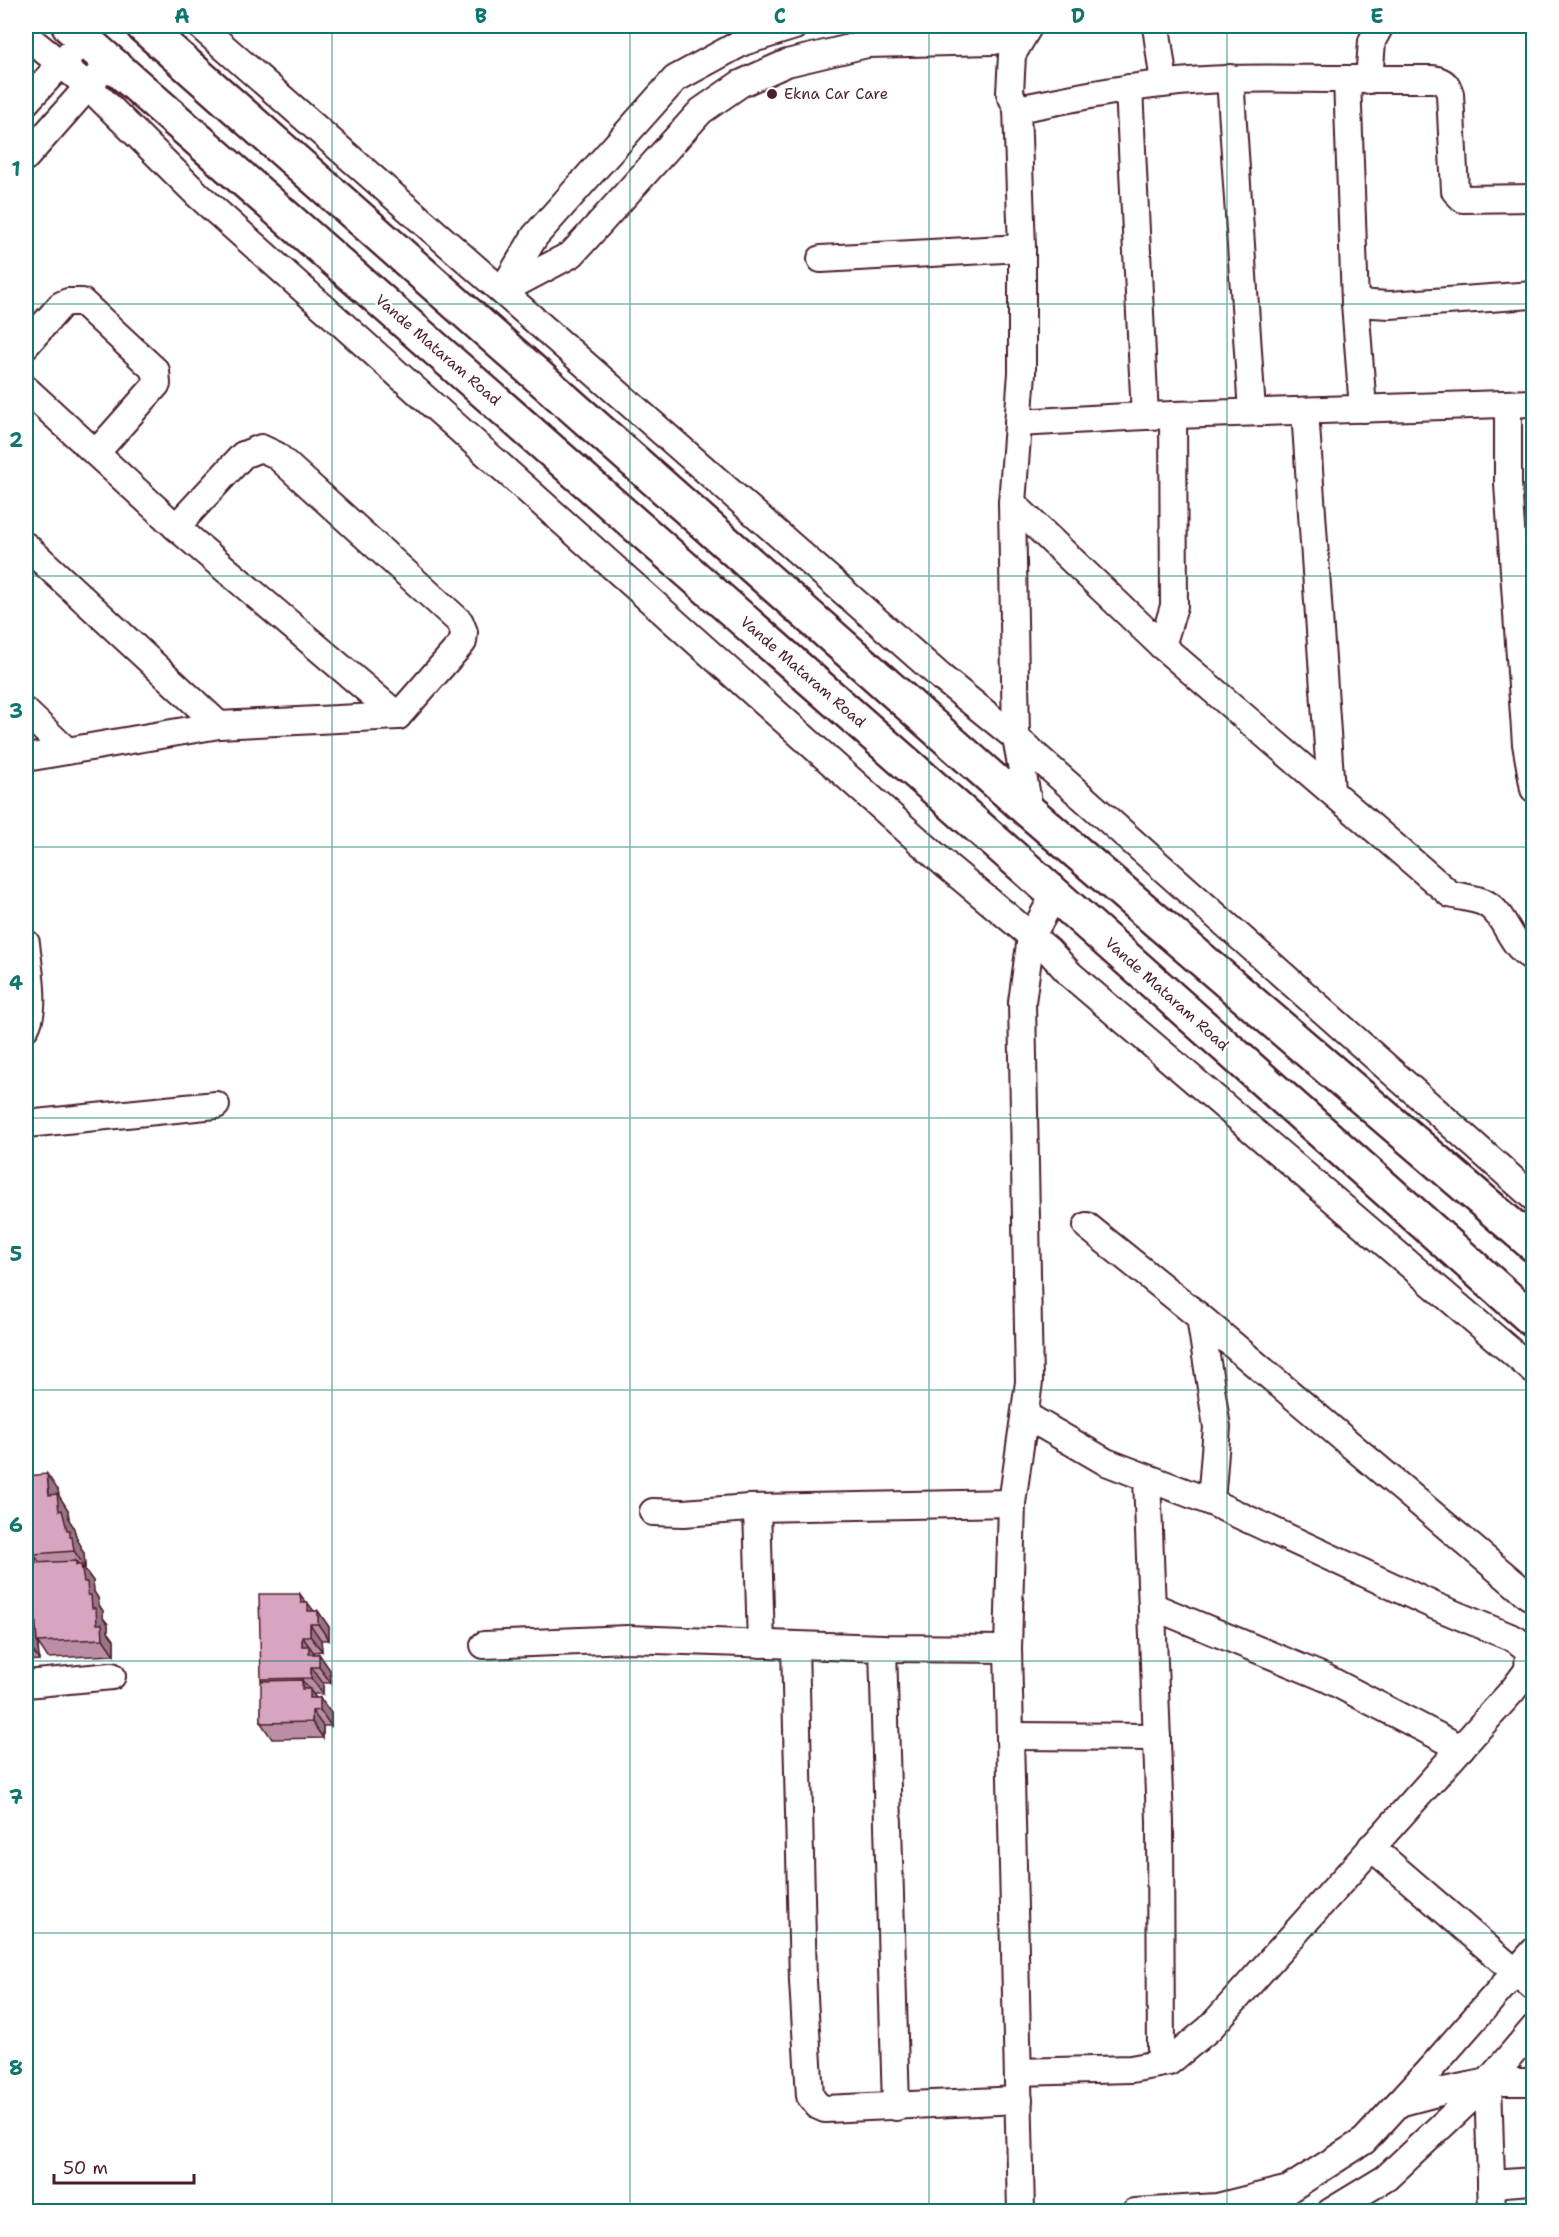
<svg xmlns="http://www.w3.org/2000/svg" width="1559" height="2237" font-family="'Shantell Sans',sans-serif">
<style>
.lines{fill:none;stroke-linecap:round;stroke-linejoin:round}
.minor-casing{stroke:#4a1f2b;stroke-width:30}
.major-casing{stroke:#4a1f2b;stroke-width:38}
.minor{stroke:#fff;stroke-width:26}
.major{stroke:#fff;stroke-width:33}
.wall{fill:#ba8ea5;stroke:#4a1f2b;stroke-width:1.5;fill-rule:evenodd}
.shaded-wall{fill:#977486;stroke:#4a1f2b;stroke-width:1.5}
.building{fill:#d8a5c0;stroke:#4a1f2b;stroke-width:1.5}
.grid{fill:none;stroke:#0f766e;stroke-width:1.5;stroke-opacity:0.55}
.poi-dot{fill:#4a1f2b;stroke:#fff;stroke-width:2}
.labels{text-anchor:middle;stroke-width:4.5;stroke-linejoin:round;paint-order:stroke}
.poi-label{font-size:15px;fill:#4a1f2b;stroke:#fff;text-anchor:start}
.street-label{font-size:15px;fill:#4a1f2b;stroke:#fff}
.neatline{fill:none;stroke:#0f766e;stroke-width:2}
.grid-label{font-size:20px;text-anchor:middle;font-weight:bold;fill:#0f766e}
</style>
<rect width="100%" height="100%" fill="#fff"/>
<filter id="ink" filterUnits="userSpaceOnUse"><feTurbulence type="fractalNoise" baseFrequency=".0167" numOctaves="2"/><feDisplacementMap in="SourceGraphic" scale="12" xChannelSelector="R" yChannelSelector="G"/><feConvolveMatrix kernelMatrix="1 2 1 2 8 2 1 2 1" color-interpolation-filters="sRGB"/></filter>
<g filter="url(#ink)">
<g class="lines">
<g class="minor-casing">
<g id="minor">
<path d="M 200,26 L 942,678 L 1016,738 L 1534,1198"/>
<path d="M 1029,26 L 1012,55 L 1010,93 L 1017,109 L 1022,248 L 1022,373 L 1012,503 L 1016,738 L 1030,812"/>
<path d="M 1156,26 L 1164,83"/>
<path d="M 26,36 L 88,86 L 198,195 L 947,866 L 1048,950 L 1071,975 L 1534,1371"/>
<path d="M 1230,78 L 1252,412"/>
<path d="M 1347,79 L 1433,79 C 1443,81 1447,84 1450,94 L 1455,191 L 1463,199 L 1534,198"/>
<path d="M 1369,80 L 1372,41 L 1380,26"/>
<path d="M 1129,88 L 1145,416"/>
<path d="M 26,102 L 72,52"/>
<path d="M 1017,109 C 1065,100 1113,89 1162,84 C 1224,76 1285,79 1347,79 L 1355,303 L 1390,305 L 1534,295"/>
<path d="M 26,157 L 100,73"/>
<path d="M 821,259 L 1022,248"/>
<path d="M 502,291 L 572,254 L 701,111 L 740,84 L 787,63 L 867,44 L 994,41 L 1017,26"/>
<path d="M 502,291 L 535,236 L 675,79 L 743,42 L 795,26"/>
<path d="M 1355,303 L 1363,409"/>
<path d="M 26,345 L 61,305 L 68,302 L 82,302 L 156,371 L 157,384 L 96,453"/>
<path d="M 26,389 L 176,527 L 398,716"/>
<path d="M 1508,404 L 1508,484 L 1526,744 L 1534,789"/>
<path d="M 1305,411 L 1331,791"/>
<path d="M 1018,423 L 1145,416 L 1534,403"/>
<path d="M 1012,503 L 1162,646 L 1450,894 C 1460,897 1473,898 1483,902 C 1507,913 1509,948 1534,958"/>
<path d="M 26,546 L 219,725"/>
<path d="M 1162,646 L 1174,606 L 1173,415"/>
<path d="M 26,712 L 67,751"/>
<path d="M 26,758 L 219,725 L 398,716 L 463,642 L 464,632 L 460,622 L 276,455 L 261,448 L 243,455 L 176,527"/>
<path d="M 26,943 C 28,966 37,1007 26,1027"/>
<path d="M 26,1124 L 216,1105"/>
<path d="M 1087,1226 L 1200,1317 L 1529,1596"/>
<path d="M 1200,1317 L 1217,1427 L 1211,1502"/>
<path d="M 1147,1478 L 1160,1821 L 1161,2063"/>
<path d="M 757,1508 L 761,1644"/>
<path d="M 653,1512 L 684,1513 L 749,1508 L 1012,1503"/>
<path d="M 1152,1606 L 1326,1678 L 1461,1748"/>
<path d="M 484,1645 L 628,1639 L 883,1648 L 1008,1649"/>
<path d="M 795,1645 L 803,1981 L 810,2096 L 818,2106 L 825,2109 L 1019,2100"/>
<path d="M 883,1648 L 896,2107"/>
<path d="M 26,1684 L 112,1676"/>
<path d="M 1010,1736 L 1157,1737"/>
<path d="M 1371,1847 L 1534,1988"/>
<path d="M 1018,2072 L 1131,2069 L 1169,2062 L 1210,2028 L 1513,1690 L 1528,1670 L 1529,1650 L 1515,1639 L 1435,1606 L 1211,1502 L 1106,1462 L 1025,1415"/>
<path d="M 1488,2082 L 1492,2212"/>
<path d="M 1399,2103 L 1444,2091 L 1488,2082 L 1534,2082"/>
<path d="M 1491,2184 L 1534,2181"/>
<path d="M 1021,2212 L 1008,1649 L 1012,1503 L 1029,1382 L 1022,1002 L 1031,937 L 1055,894"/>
<path d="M 1135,2212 L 1217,2207 L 1289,2189 L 1364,2141 L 1432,2067 L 1534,1951"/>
<path d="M 1330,2212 L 1386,2178 L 1488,2082 L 1534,2028"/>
</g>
</g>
<g class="major-casing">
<g id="major">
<path d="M 69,26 L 1024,867 L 1534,1321"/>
<path d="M 143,26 L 1030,812 L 1534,1245"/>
</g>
</g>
<use href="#minor" class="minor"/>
<use href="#major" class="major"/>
</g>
<g class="wall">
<path d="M 58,1490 L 59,1496 L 68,1510 L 69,1520 L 73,1526 L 77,1539 L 81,1546 L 81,1549 L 84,1553 L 85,1567 L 83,1567 L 93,1581 L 94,1592 L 98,1598 L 99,1605 L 103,1611 L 103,1618 L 108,1624 L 108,1632 L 114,1640 L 114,1655 L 48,1658 L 38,1643 L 39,1660 L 26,1661 L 26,1521 L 32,1529 ZM 35,1556 L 40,1563 L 36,1563 ZM 33,1571 L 33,1583 L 26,1572 Z"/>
<path d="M 307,1603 L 314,1611 L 318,1611 L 329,1627 L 329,1640 L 321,1640 L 322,1651 L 313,1652 L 315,1654 L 319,1654 L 330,1670 L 331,1683 L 323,1683 L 323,1694 L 313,1694 L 315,1698 L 320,1698 L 331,1713 L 331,1726 L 323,1726 L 323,1738 L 272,1739 L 261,1723 L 262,1681 L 261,1679 Z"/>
</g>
<g class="shaded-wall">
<path d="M 47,1474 L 58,1490 L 59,1496 L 68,1510 L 69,1520 L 73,1526 L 77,1539 L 81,1546 L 81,1549 L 84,1553 L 85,1567 L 74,1551 L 49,1495 Z"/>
<path d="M 26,1520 L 33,1531 L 34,1554 L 35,1556 L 37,1571 L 29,1560 Z"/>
<path d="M 76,1561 L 82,1570 L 81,1565 L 93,1581 L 94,1592 L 98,1598 L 99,1605 L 103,1611 L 103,1618 L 108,1624 L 108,1632 L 114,1640 L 114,1655 L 103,1639 L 97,1624 L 84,1582 L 76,1565 Z"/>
<path d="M 26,1572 L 33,1583 L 39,1660 L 28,1644 L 26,1615 Z"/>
<path d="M 300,1594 L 308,1605 L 308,1603 L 318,1617 L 318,1611 L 329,1627 L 329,1640 L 318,1624 L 301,1603 Z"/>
<path d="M 310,1624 L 321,1640 L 322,1651 L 310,1636 Z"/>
<path d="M 302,1636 L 319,1660 L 319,1654 L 330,1670 L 331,1683 L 319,1667 L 302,1646 Z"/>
<path d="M 311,1667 L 323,1683 L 323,1694 L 311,1678 Z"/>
<path d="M 302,1680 L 320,1703 L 320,1698 L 331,1713 L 331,1726 L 320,1710 L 302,1689 Z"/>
<path d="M 312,1711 L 323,1726 L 323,1738 L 312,1722 Z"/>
</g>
<g class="building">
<path d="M 47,1474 L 49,1495 L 57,1494 L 59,1511 L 62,1510 L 67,1530 L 70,1530 L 70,1537 L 72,1537 L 74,1551 L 34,1554 L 27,1476 Z"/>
<path d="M 26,1520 L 29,1560 L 26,1561 Z"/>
<path d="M 76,1561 L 76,1565 L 81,1565 L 84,1582 L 87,1582 L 88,1595 L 91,1595 L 92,1608 L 96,1608 L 97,1624 L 102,1624 L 103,1639 L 37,1642 L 32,1563 Z"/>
<path d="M 259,1594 L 300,1594 L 301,1603 L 308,1603 L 308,1611 L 318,1611 L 318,1624 L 310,1624 L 310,1636 L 302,1636 L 302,1646 L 309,1646 L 309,1654 L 319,1654 L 319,1667 L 311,1667 L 311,1678 L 261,1679 Z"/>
<path d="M 26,1615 L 28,1644 L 26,1644 Z"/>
<path d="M 302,1680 L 302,1689 L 310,1689 L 310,1698 L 320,1698 L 320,1710 L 312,1711 L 312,1722 L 261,1723 L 261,1681 Z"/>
</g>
</g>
<path class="grid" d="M 332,26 L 332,2212M 630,26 L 630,2212M 929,26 L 929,2212M 1227,26 L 1227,2212M 26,304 L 1534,304M 26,576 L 1534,576M 26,847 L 1534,847M 26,1118 L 1534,1118M 26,1390 L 1534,1390M 26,1661 L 1534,1661M 26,1933 L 1534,1933"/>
<circle class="poi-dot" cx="772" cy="94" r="6"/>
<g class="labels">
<g class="poi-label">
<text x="784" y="99">Ekna Car Care</text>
</g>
<g class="street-label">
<text transform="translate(438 350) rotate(41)" y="5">Vande Mataram Road</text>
<text transform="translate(803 672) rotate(41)" y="5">Vande Mataram Road</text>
<text transform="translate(1167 994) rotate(42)" y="5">Vande Mataram Road</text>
</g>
</g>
<rect width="1559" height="2237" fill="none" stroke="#fff" stroke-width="66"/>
<path d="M54 2174v9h140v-9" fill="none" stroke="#4a1f2b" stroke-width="3"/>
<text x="63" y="2174" font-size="18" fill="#4a1f2b" stroke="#ffffff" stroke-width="4.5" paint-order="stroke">50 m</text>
<rect x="33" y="33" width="1493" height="2171" class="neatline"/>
<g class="grid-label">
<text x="182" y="23">A</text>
<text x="481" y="23">B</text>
<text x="780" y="23">C</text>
<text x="1078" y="23">D</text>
<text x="1377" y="23">E</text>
<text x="16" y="176">1</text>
<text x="16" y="447">2</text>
<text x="16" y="718">3</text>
<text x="16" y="990">4</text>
<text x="16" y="1261">5</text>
<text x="16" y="1532">6</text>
<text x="16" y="1804">7</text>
<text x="16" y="2075">8</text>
</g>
</svg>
